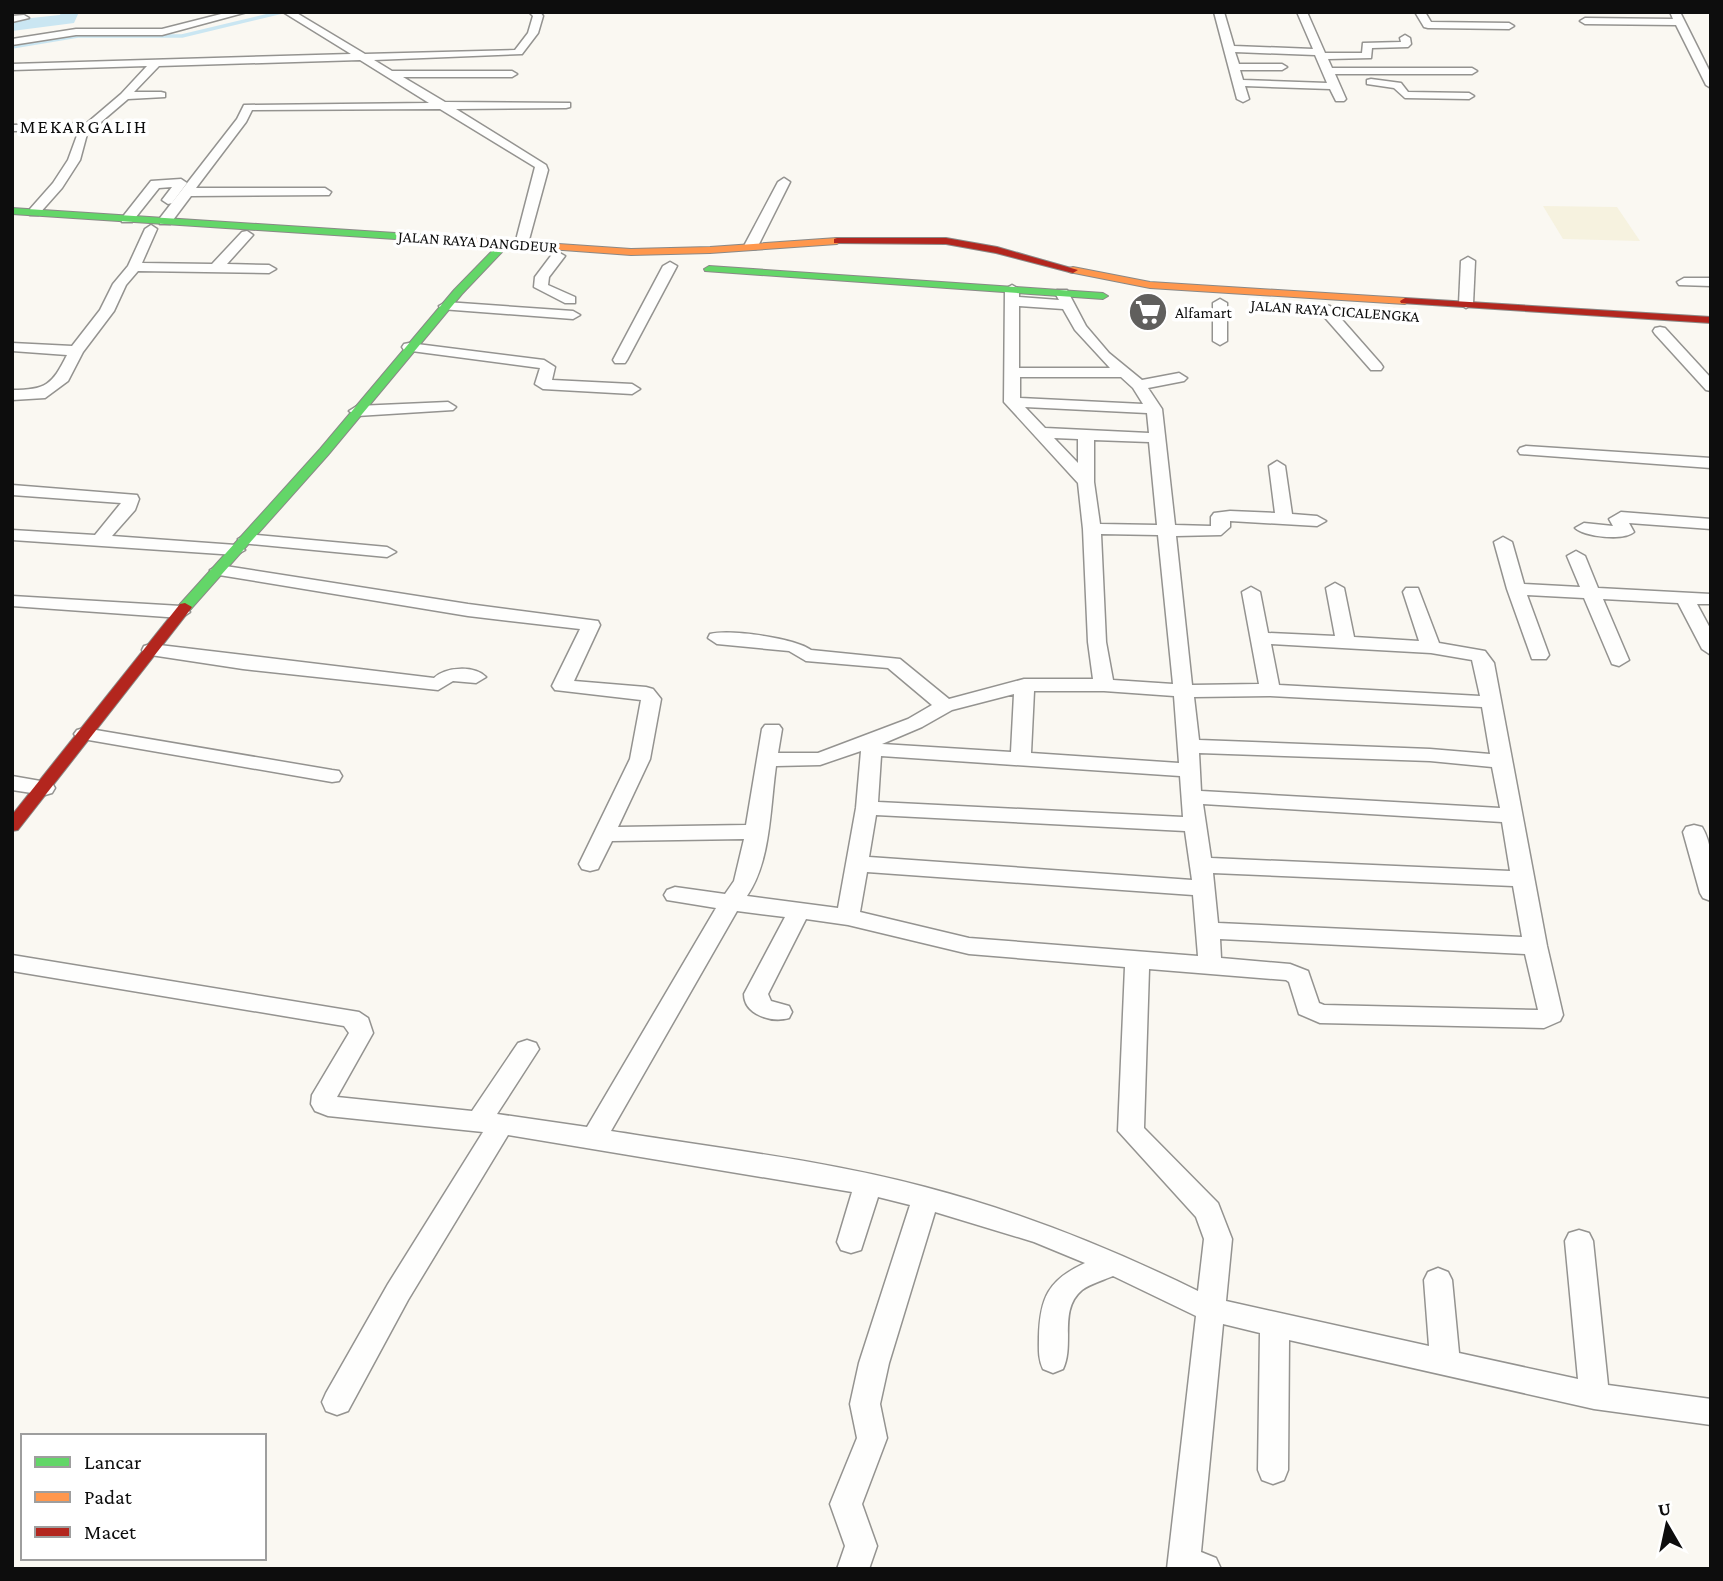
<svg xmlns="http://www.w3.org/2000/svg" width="1723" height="1581" font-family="'Crimson Pro',serif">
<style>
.farmland{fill:#f6f2df}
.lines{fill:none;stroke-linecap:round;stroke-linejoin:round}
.stream{stroke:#cae6f2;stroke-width:3.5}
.river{fill:#cae6f2;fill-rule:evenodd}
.street-casing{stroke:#949390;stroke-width:3}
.fast-casing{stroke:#8a8987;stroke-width:2}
.slow-casing{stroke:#8a8987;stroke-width:2}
.jam-casing{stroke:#8a8987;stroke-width:2}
.street{fill:#fefefd;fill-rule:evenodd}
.fast{fill:#63d668;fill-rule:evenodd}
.slow{fill:#ff974d;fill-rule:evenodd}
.jam{fill:#b3261e;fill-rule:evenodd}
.labels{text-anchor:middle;stroke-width:7;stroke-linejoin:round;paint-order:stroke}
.far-street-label{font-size:16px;fill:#0d0d0d;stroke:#fff}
.far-poi-label{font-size:16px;fill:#0d0d0d;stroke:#fff;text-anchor:start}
.far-quarter-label{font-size:19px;letter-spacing:2px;fill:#0d0d0d;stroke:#fff}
</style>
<rect width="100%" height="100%" fill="#faf8f2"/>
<path class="farmland" d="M 1543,206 L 1617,207 L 1640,241 L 1563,239 Z"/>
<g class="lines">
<path class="stream" d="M 12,47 L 78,36 L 182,36 L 282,12"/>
<path class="river" d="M 61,12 L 79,12 L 74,23 L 12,31 L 12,20 L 60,15 Z"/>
<g class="street-casing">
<g id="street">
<path d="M 229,12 L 247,12 L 162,35 L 76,35 L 12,45 L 12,39 L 76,29 L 162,29 Z"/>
<path d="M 283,12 L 295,12 L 365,54 L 515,50 L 528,33 L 533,16 L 529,12 L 540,12 L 543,16 L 538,33 L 522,54 L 374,60 L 392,71 L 512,71 L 517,74 L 512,77 L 403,77 L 445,102 L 570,103 L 570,107 L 566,108 L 456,109 L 546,165 L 548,170 L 527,247 L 517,247 L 515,244 L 535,167 L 440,109 L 252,110 L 246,122 L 196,188 L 325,188 L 331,192 L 329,195 L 191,196 L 170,224 L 160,224 L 160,218 L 237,119 L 244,105 L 429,103 L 360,60 L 159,66 L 134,92 L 161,92 L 165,93 L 165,97 L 128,99 L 87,134 L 80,160 L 62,188 L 38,215 L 30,215 L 30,209 L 53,183 L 68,160 L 79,130 L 12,131 L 12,125 L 87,123 L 121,94 L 147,66 L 12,70 L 12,64 L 351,54 Z"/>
<path d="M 1214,12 L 1224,12 L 1234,46 L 1313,49 L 1297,12 L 1307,12 L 1325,53 L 1362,53 L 1363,43 L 1401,42 L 1400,38 L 1405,35 L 1410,38 L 1411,44 L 1408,47 L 1372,48 L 1371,58 L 1328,59 L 1332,68 L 1472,68 L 1477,71 L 1472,74 L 1335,74 L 1346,99 L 1344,101 L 1336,101 L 1330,89 L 1245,86 L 1249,99 L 1243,102 L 1237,99 ZM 1235,52 L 1315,55 L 1327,83 L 1243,80 L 1240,70 L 1282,70 L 1287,67 L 1282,64 L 1239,64 Z"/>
<path d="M 1415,12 L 1425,12 L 1431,22 L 1509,23 L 1514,26 L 1509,29 L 1428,28 L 1424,27 Z"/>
<path d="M 1670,12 L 1680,12 L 1711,74 L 1711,88 L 1706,85 L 1676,25 L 1585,24 L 1580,21 L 1585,18 L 1673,19 Z"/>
<path d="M 12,16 L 24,15 L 29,18 L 12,22 Z"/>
<path d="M 1371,79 L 1401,83 L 1408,92 L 1469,93 L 1474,96 L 1469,99 L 1405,98 L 1394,88 L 1367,84 L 1367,80 Z"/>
<path d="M 784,178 L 790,182 L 758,246 L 756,249 L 746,249 L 744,246 L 778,182 Z"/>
<path d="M 181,179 L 187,183 L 172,203 L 168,204 L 162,200 L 172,187 L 159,188 L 132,222 L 122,222 L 121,219 L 151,181 Z"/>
<path d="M 151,225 L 157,229 L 142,263 L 212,264 L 242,232 L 247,231 L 253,235 L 227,264 L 269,265 L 276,269 L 269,273 L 138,271 L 126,285 L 114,311 L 83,352 L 68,381 L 45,398 L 12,400 L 12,390 C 46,390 52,385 67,355 L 12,351 L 12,343 L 72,346 L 100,310 L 113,284 L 128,266 L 145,229 Z"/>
<path d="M 558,252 L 565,256 L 549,277 L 548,285 L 575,297 L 575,303 L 565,303 L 534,287 L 535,277 L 553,253 Z"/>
<path d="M 1468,257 L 1475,261 L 1473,304 L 1466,308 L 1459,304 L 1461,261 Z"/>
<path d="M 670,262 L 677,266 L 627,360 L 625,363 L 615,363 L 613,360 L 663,266 Z"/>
<path d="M 1684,278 L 1711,278 L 1711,286 L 1679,285 L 1677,282 Z"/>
<path d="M 1012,285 L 1019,289 L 1019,297 L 1059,300 L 1055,293 L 1057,290 L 1067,290 L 1086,326 L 1109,353 L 1142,380 L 1179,373 L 1187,378 L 1184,381 L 1148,388 L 1162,409 L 1175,525 L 1211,526 L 1211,517 L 1214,513 L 1230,511 L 1275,513 L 1269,466 L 1277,461 L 1285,466 L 1292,514 L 1317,516 L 1326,521 L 1317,526 L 1230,521 L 1230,527 L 1221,535 L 1176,536 L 1192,685 L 1259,684 L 1242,592 L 1251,587 L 1260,592 L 1268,633 L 1335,636 L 1326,588 L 1335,583 L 1344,588 L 1354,637 L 1419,641 L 1403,592 L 1406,588 L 1418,588 L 1439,643 L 1485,651 L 1494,663 L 1547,946 L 1563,1015 L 1560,1021 L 1544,1028 L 1320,1023 L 1299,1014 L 1289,982 L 1286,980 L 1149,969 L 1144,1128 L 1218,1203 L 1232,1239 L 1226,1301 L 1429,1346 L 1424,1280 L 1428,1272 L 1438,1268 L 1448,1272 L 1452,1280 L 1459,1353 L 1578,1379 L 1565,1241 L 1569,1233 L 1579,1230 L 1589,1233 L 1593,1241 L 1608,1385 L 1711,1399 L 1711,1425 L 1594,1409 L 1289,1340 L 1288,1470 L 1284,1480 L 1273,1484 L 1262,1480 L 1258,1470 L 1260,1333 L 1223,1324 L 1201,1552 L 1216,1558 L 1221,1569 L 1167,1569 L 1196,1316 L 1113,1276 C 1104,1280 1090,1284 1082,1290 C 1058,1310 1075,1344 1063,1369 L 1053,1373 L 1043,1369 C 1038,1358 1039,1349 1039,1337 C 1040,1298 1048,1280 1085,1263 L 1034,1242 L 935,1212 L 889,1363 L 880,1404 L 887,1438 L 862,1504 L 877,1546 L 869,1569 L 837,1569 L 845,1546 L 830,1504 L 857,1438 L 850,1404 L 859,1363 L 910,1205 L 878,1197 L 861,1250 L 851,1253 L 841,1250 L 837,1242 L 852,1192 L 508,1135 L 408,1300 L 348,1411 L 337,1415 L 326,1411 L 322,1402 L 326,1393 L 388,1284 L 483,1132 L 328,1116 L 315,1111 L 311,1104 L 312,1095 L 349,1033 L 344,1026 L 12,971 L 12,955 L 359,1012 L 368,1018 L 373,1033 L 337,1097 L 472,1111 L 518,1043 L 527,1040 L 536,1043 L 539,1049 L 497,1114 L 587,1127 L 716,908 L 667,900 L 664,895 L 667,890 L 675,887 L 725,894 L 734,881 L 744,839 L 612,841 L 598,869 L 590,871 L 582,869 L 579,864 L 630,759 L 641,700 L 555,690 L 552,686 L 580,629 L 468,616 L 219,575 L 210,570 L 219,565 L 468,604 L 598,621 L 600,625 L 574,681 L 646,687 L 653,689 L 661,699 L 650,759 L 618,827 L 746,825 L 762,729 L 765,725 L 779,725 L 782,729 L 778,753 L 818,753 L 908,719 L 932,705 L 888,668 L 806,661 L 789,651 L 717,644 L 708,638 L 710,634 C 730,629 795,638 811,650 L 900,659 L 949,699 L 1024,679 L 1093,679 L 1088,642 L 1083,529 L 1078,483 L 1004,402 L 1005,289 ZM 1019,306 L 1063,309 L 1075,330 L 1110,368 L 1019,368 ZM 1020,377 L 1121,377 L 1133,388 L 1143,404 L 1020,398 ZM 1025,407 L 1147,413 L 1149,433 L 1045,428 ZM 1054,438 L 1078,439 L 1078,463 ZM 1094,440 L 1149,442 L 1157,525 L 1100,524 L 1094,482 ZM 1101,534 L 1158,535 L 1173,684 L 1113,680 L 1106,642 ZM 1271,644 L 1431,653 L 1472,660 L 1480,696 L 1279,685 ZM 1034,691 L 1104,691 L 1174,696 L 1179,763 L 1031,753 ZM 1014,694 L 1011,752 L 882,744 L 922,727 L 952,710 ZM 1270,696 L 1482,707 L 1490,754 L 1430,749 L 1199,740 L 1194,697 ZM 861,751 L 856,808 L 838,908 L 747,896 C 771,861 770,808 776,766 L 820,765 ZM 1199,753 L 1430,761 L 1492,767 L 1500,808 L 1201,791 ZM 881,756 L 1180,776 L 1183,817 L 878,802 ZM 1203,804 L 1502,822 L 1510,871 L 1211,858 ZM 876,815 L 1185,831 L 1192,880 L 869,857 ZM 867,872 L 1193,895 L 1198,956 L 969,938 L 860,912 ZM 1213,873 L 1513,886 L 1522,937 L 1218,923 ZM 737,911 L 785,917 L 744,994 C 744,1015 772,1023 789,1018 L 792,1012 L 789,1006 L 771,1001 L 768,994 L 806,919 L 848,925 L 969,954 L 1125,967 L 1118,1131 L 1196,1217 L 1204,1239 L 1198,1291 C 1110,1248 1021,1212 925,1187 C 823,1160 716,1148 611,1131 ZM 1220,939 L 1525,954 L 1538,1010 L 1324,1005 L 1319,1003 L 1308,971 L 1290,964 L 1221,958 Z"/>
<path d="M 1220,299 L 1227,303 L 1227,341 L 1220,345 L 1213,341 L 1213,303 Z"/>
<path d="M 446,302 L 573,311 L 580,315 L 573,319 L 441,309 L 439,306 Z"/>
<path d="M 1325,305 L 1330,306 L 1381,364 L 1383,367 L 1381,370 L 1371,370 L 1320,312 L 1320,306 Z"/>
<path d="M 1660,327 L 1665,328 L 1711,378 L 1711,391 L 1706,390 L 1655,334 L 1653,331 L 1655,328 Z"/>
<path d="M 409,343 L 544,360 L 555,367 L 552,380 L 632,384 L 640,389 L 632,394 L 543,389 L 535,384 L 540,368 L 404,350 L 402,347 L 404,344 Z"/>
<path d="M 448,402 L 456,407 L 453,410 L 357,416 L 349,411 L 357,406 Z"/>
<path d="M 1526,446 L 1711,458 L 1711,468 L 1520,454 L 1518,451 L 1520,448 Z"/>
<path d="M 12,485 L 137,495 L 139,499 L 135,510 L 112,536 L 236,545 L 245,550 L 236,555 L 12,540 L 12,530 L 95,535 L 121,503 L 12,495 Z"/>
<path d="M 1621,512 L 1711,519 L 1711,529 L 1629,523 L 1634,532 C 1624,541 1585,537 1575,528 L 1584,523 L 1613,526 L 1609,519 Z"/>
<path d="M 247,534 L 387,547 L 396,552 L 387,557 L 241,543 L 238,539 Z"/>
<path d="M 1503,537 L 1512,542 L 1524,584 L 1580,587 L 1567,556 L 1576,551 L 1585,556 L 1598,588 L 1711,594 L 1711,604 L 1697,604 L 1711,630 L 1711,655 L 1702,649 L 1678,603 L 1603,599 L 1629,660 L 1619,666 L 1612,664 L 1584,598 L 1527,595 L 1549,655 L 1546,659 L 1532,659 L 1507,589 L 1494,542 Z"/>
<path d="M 12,596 L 181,606 L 190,612 L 181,618 L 12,606 Z"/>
<path d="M 151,644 L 434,678 C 445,667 474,665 486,677 L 476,683 L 453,681 L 438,690 L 243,669 L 144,654 L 142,650 L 144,646 Z"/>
<path d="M 84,728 L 332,770 L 339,771 L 342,776 L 339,781 L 332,782 L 77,738 L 74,734 L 77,730 Z"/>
<path d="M 12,776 L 52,783 L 55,788 L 52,793 L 45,795 L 12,790 Z"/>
<path d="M 1694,825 L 1702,827 C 1715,848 1711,877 1711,901 L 1703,898 L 1700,893 L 1683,832 L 1686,827 Z"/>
</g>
</g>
<g class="fast-casing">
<g id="fast">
<path d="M 12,208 L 441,236 L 446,239 L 441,242 L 12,214 Z"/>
<path d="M 493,250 L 502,252 L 462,294 L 328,455 L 190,610 L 180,610 L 178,607 L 180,604 L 320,449 L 454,290 Z"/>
<path d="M 709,266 L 1103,293 L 1108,296 L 1103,299 L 705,271 L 704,269 Z"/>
</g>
</g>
<g class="slow-casing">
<g id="slow">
<path d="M 441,236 L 631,249 L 710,247 L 837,238 L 842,241 L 837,244 L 710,253 L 631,255 L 438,241 L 436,239 Z"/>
<path d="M 1073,267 L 1150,282 L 1405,298 L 1410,301 L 1405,304 L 1150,288 L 1069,272 L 1069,268 Z"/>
</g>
</g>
<g class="jam-casing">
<g id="jam">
<path d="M 837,238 L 946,238 L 997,247 L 1078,270 L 1073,273 L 996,253 L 946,244 L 834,243 L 834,239 Z"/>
<path d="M 1405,298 L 1711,317 L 1711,323 L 1401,303 L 1400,301 Z"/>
<path d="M 185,603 L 192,607 L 190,610 L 18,830 L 12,831 L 12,815 L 180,604 Z"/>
</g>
</g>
<use href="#street" class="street"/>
<use href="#fast" class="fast"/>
<use href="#slow" class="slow"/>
<use href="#jam" class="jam"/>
</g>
<defs>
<g id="supermarket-disc" transform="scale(2.0125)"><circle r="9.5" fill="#605f5d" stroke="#fff"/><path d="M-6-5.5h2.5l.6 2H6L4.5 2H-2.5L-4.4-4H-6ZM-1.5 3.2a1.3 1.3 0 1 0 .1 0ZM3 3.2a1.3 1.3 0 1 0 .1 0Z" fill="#fff"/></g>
</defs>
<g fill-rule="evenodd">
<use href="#supermarket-disc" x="1148" y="312"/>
</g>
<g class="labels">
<g class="far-street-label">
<text transform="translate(478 241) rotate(4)" y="6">JALAN RAYA DANGDEUR</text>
<text transform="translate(1335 310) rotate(4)" y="6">JALAN RAYA CICALENGKA</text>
</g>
<g class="far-poi-label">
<text x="1175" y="318">Alfamart</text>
</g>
<g class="far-quarter-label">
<text x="84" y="133">MEKARGALIH</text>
</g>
</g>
<rect width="1723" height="1581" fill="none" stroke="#0d0d0d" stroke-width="28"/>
<rect x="21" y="1434" width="245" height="126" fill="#ffffff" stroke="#9e9e9e" stroke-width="2"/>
<rect x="35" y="1457" width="35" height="10" fill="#63d668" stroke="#9e9e9e" stroke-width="2"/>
<text x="84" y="1469" font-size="21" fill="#0d0d0d">Lancar</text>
<rect x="35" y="1492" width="35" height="10" fill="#ff974d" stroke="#9e9e9e" stroke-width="2"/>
<text x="84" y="1504" font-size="21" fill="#0d0d0d">Padat</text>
<rect x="35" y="1527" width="35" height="10" fill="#b3261e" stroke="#9e9e9e" stroke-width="2"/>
<text x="84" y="1539" font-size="21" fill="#0d0d0d">Macet</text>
<g transform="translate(1667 1525) rotate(351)" stroke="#ffffff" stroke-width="5" paint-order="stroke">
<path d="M0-5L12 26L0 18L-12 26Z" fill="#0d0d0d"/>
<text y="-10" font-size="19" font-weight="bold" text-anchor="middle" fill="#0d0d0d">U</text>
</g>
</svg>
